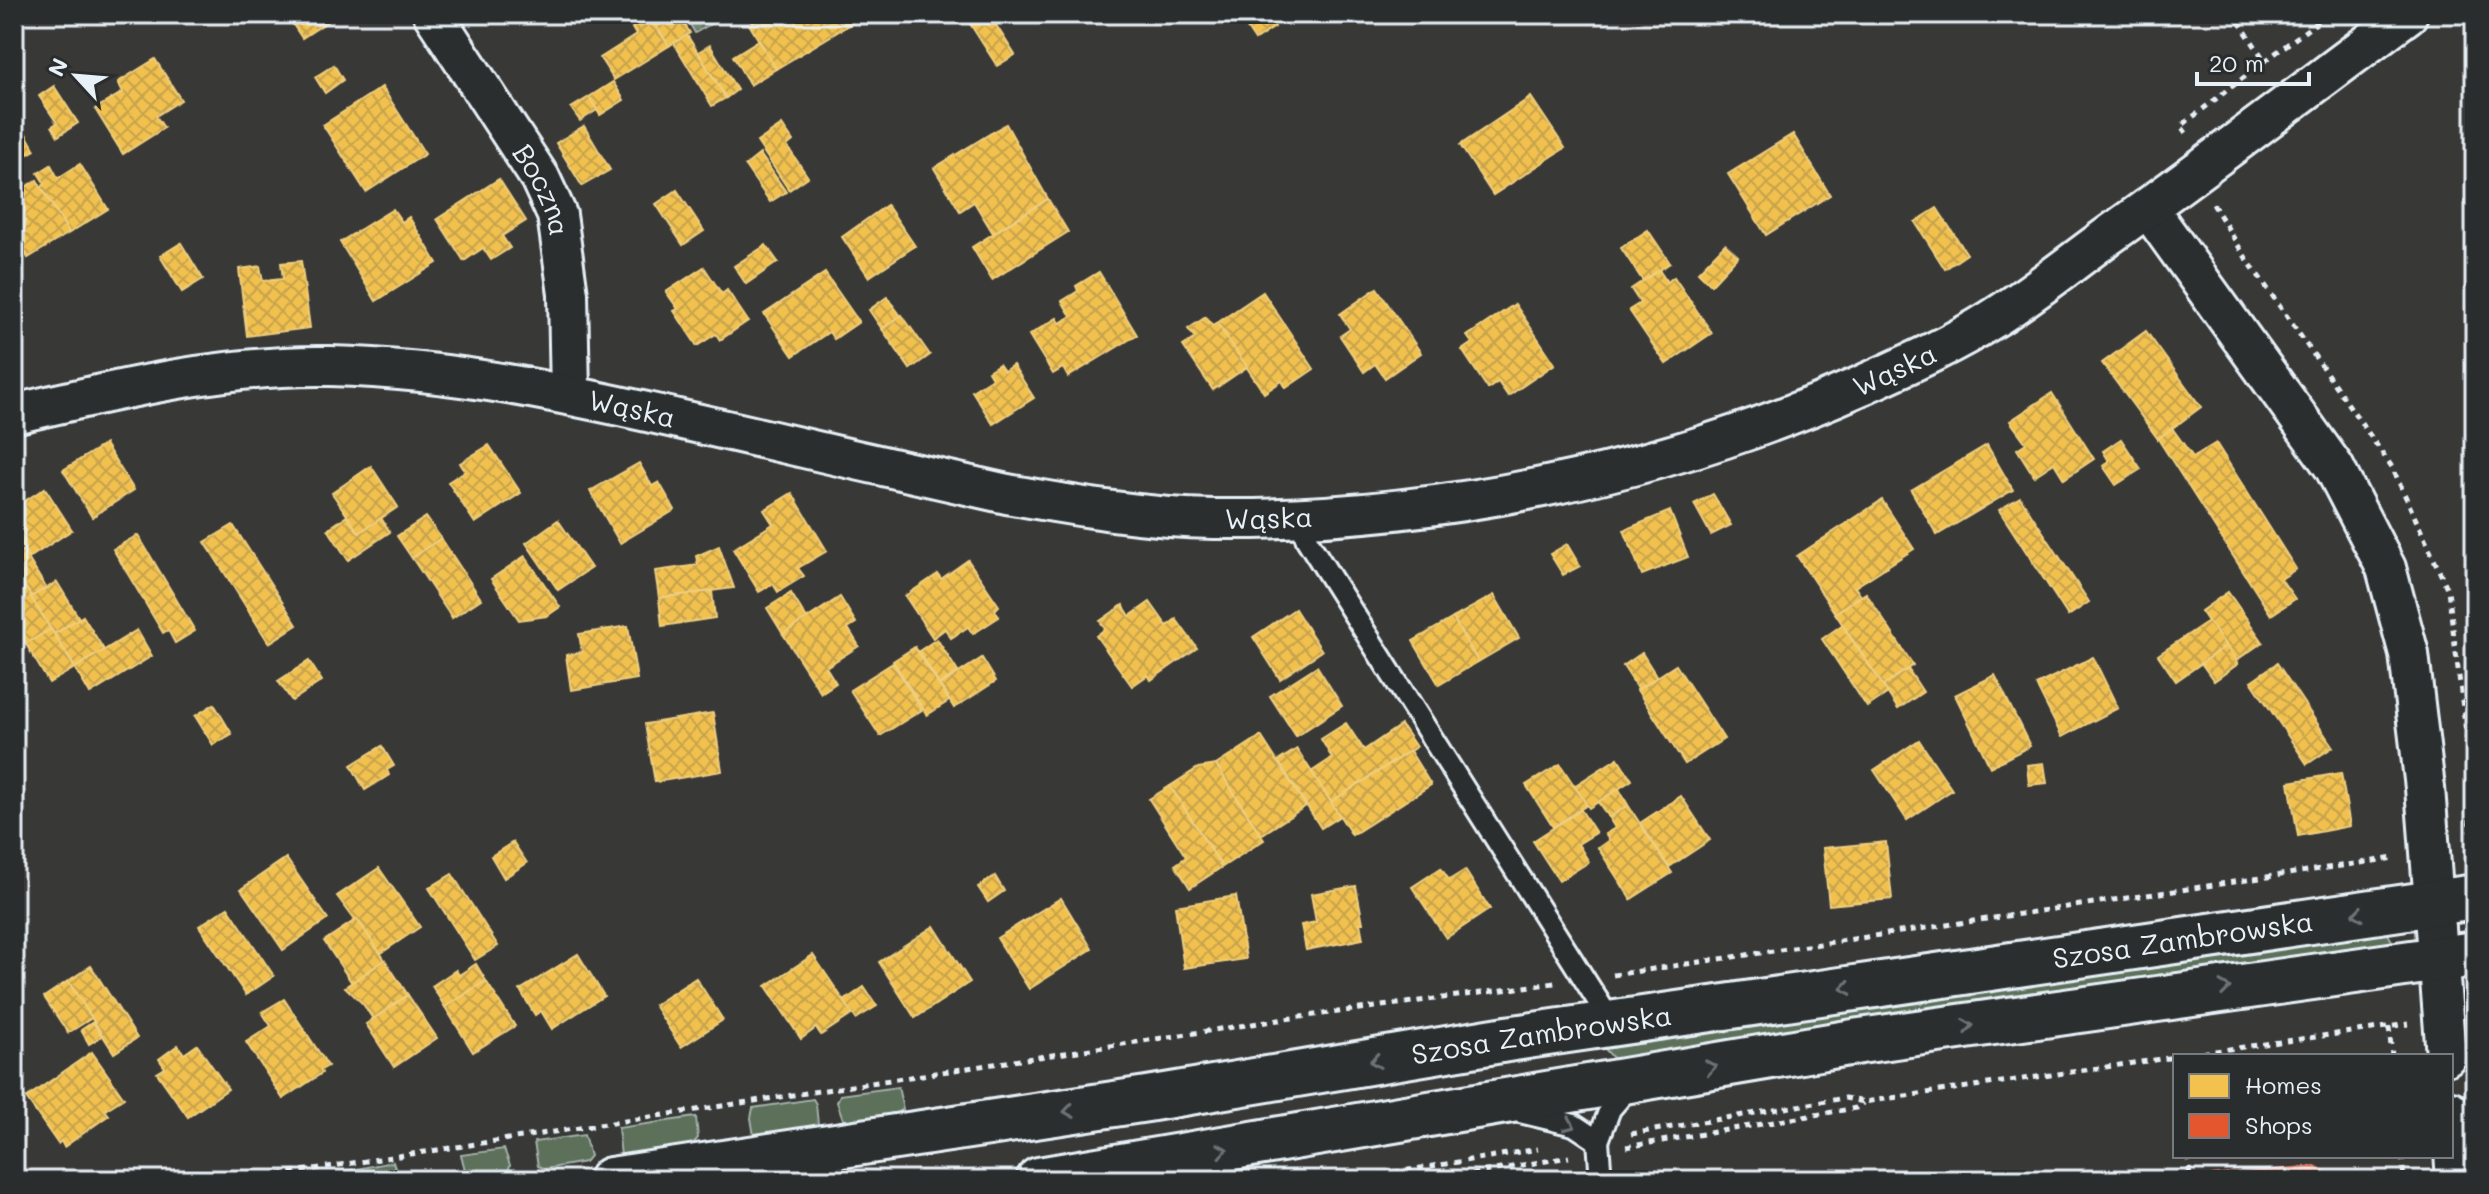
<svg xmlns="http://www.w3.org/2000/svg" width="2489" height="1194" font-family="Mali,sans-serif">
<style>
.green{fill:#5c705a;stroke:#a2b0a9;stroke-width:2}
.cemetery{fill:url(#cemetery-stones);stroke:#a2b0a9;stroke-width:2}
.homes{fill:url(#homes-cross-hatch);stroke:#efcf81;stroke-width:2}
.shops{fill:url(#shops-cross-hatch);stroke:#e5856b;stroke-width:2}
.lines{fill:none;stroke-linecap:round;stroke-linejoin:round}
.lane-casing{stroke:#e8f1f8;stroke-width:26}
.street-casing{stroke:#e8f1f8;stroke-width:44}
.secondary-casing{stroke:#e8f1f8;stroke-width:50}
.path{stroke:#e8f1f8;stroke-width:5;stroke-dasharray:6 6;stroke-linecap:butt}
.lane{stroke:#2a2d2e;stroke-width:20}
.street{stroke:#2a2d2e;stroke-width:38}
.secondary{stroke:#2a2d2e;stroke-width:44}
.oneway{stroke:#6c7275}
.labels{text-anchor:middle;stroke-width:8;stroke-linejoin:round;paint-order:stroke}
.street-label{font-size:28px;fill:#e8f1f8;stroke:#2a2d2e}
</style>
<defs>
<pattern id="cemetery-stones" width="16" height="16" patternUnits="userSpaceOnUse" patternTransform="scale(2)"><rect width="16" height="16" fill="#5c705a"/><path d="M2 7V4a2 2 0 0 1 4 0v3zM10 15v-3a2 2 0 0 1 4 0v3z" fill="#738572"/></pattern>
<pattern id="homes-cross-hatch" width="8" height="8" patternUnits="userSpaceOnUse" patternTransform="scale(2)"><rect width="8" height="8" fill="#f2c14e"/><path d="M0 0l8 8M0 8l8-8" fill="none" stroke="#c7a34d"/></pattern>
<pattern id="shops-cross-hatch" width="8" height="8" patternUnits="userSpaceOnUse" patternTransform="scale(2)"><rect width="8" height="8" fill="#e4572e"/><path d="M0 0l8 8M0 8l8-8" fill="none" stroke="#ad5238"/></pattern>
</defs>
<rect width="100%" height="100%" fill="#383836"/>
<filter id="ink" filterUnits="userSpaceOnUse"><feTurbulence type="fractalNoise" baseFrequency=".0125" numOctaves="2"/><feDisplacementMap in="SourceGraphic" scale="16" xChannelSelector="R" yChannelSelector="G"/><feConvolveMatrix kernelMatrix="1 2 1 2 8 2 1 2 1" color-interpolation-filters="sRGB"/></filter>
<g filter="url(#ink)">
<g class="green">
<path d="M 2377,933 L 2388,934 L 2392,941 L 2388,945 L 1995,1001 L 1614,1059 L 1605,1049 Z"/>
<path d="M 898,1087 L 903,1109 L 896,1113 L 849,1121 L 843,1119 L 837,1102 L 840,1095 Z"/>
<path d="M 813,1099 L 816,1104 L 818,1125 L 754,1136 L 751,1118 L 753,1108 Z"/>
<path d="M 696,1117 L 698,1138 L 692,1145 L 621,1156 L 618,1128 Z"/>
<path d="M 584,1135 L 590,1156 L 585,1162 L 545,1169 L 538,1166 L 534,1142 Z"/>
<path d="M 504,1149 L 510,1165 L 508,1172 L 476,1179 L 467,1177 L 461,1155 Z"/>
<path d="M 393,1162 L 399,1180 L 333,1180 L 331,1174 Z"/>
</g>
<path class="cemetery" d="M 684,14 L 728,14 L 695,33 Z"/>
<g class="homes">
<path d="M 286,14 L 339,14 L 302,38 Z"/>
<path d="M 648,14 L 678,14 L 690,33 L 669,46 Z"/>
<path d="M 766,14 L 861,14 L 862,17 L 776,69 L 749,24 Z"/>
<path d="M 975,14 L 989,14 L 1015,55 L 997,66 L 967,19 Z"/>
<path d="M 1250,14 L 1266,14 L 1275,27 L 1255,40 L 1241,19 Z"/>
<path d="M 650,17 L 669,46 L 614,80 L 600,58 L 636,35 L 632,28 Z"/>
<path d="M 687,35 L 726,98 L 712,106 L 674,43 Z"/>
<path d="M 759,40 L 776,69 L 750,85 L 733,56 Z"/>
<path d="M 710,45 L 737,90 L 726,98 L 698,52 Z"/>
<path d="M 155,59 L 181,100 L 156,116 L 164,128 L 123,154 L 95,109 L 123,92 L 118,82 Z"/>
<path d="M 334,65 L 343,80 L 325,93 L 315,77 Z"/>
<path d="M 613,82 L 624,100 L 600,115 L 589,97 Z"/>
<path d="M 54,86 L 78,123 L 58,136 L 52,126 L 57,123 L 39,96 Z"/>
<path d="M 382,87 L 425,154 L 366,192 L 323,125 Z"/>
<path d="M 589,97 L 597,110 L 580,121 L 571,108 Z"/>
<path d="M 1531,97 L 1565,148 L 1493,195 L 1460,145 Z"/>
<path d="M 1006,124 L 1048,199 L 993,233 L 974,202 L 960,211 L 934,168 Z"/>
<path d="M 21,125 L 35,150 L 17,160 L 14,154 L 14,129 Z"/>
<path d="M 782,125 L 793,141 L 787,146 L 808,177 L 789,190 L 757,142 Z"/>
<path d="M 584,126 L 610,170 L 582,186 L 556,143 Z"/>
<path d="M 1793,134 L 1830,195 L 1766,235 L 1728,174 Z"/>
<path d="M 760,154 L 786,192 L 770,202 L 745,166 Z"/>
<path d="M 80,164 L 108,209 L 69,233 L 41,187 L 45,184 L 38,173 L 51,165 L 58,178 Z"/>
<path d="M 499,179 L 526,221 L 502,236 L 510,248 L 491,260 L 483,248 L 464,261 L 437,219 Z"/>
<path d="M 37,180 L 69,233 L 28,258 L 14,234 L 14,204 L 23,198 L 19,191 Z"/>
<path d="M 677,190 L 704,231 L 683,245 L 656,204 Z"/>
<path d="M 1048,199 L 1068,232 L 992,280 L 972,247 Z"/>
<path d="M 887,205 L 915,246 L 869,277 L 842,237 Z"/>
<path d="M 1937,208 L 1967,254 L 1945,269 L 1915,222 Z"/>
<path d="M 393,209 L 402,222 L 409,217 L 437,263 L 376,301 L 340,242 Z"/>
<path d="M 1648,230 L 1670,263 L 1643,281 L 1621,248 Z"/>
<path d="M 181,243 L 203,279 L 182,292 L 160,256 Z"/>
<path d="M 1725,244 L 1738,256 L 1711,285 L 1698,272 Z"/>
<path d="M 766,245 L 778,262 L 746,284 L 734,266 Z"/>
<path d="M 301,261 L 310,328 L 247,336 L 239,269 L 260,266 L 263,281 L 283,279 L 281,263 Z"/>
<path d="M 704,267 L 722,294 L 727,290 L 748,321 L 720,340 L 716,334 L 697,346 L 674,311 L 678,309 L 666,292 Z"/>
<path d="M 1659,270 L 1667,282 L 1674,277 L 1712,333 L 1666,364 L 1629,310 L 1640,303 L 1631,289 Z"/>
<path d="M 1099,272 L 1137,335 L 1068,377 L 1063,368 L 1053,374 L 1029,335 L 1057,318 L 1060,323 L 1071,316 L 1062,301 L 1078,291 L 1076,286 Z"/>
<path d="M 825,273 L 859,322 L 834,339 L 829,332 L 793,356 L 764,314 Z"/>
<path d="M 1377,288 L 1421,353 L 1385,378 L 1375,364 L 1364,372 L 1340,336 L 1350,329 L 1340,314 Z"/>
<path d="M 1263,292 L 1314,369 L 1286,388 L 1282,381 L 1264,393 L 1217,323 Z"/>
<path d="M 887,297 L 901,316 L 882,329 L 869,310 Z"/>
<path d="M 1515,304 L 1555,364 L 1508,396 L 1498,382 L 1488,389 L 1462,350 L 1472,343 L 1467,336 Z"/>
<path d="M 902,315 L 930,355 L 910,369 L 882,329 Z"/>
<path d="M 1206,317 L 1212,326 L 1217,323 L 1247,367 L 1213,390 L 1183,346 L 1195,338 L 1188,329 Z"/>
<path d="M 2146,331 L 2201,407 L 2158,439 L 2102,363 Z"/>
<path d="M 999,364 L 1004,371 L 1013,365 L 1034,398 L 993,424 L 972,391 L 992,378 L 988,371 Z"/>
<path d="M 2052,393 L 2094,459 L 2064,479 L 2054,463 L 2034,476 L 2017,449 L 2026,443 L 2010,421 Z"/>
<path d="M 2172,428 L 2193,457 L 2216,443 L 2296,569 L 2281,579 L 2295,599 L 2271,615 L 2158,439 Z"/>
<path d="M 2121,439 L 2141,469 L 2116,485 L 2103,466 L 2109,461 L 2103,451 Z"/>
<path d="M 105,444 L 134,490 L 92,517 L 63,470 Z"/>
<path d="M 489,445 L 521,493 L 475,523 L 448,482 L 465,471 L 460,463 Z"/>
<path d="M 1987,445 L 2013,490 L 1937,535 L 1911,490 Z"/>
<path d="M 639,463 L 652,486 L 659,482 L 675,510 L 620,543 L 590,491 Z"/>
<path d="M 371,466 L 398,507 L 359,533 L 332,493 Z"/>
<path d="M 45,488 L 72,530 L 29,558 L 14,534 L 14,508 Z"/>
<path d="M 792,493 L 827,551 L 798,568 L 804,576 L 778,592 L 773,584 L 759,592 L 733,549 L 773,524 L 764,510 Z"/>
<path d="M 1713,494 L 1731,525 L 1711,535 L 1694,504 Z"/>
<path d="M 2020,497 L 2089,602 L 2068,616 L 1999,510 Z"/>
<path d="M 1882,500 L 1914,549 L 1855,587 L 1861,596 L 1835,613 L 1797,556 Z"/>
<path d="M 1670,511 L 1688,557 L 1642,575 L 1624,530 Z"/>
<path d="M 347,516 L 359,533 L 381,518 L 390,532 L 348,560 L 328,529 Z"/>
<path d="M 426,517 L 441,538 L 412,558 L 397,536 Z"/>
<path d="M 558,520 L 591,568 L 558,590 L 526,543 Z"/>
<path d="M 233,525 L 297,625 L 269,643 L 205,542 Z"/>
<path d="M 138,535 L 195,631 L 175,643 L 168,630 L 163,633 L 113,549 Z"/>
<path d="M 441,538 L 481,599 L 452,618 L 412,558 Z"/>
<path d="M 1567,544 L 1580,566 L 1563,575 L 1550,554 Z"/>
<path d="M 719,546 L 734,588 L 659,598 L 655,571 L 698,565 L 696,556 Z"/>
<path d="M 23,550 L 46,588 L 31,597 L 14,568 L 14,555 Z"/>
<path d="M 525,556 L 560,607 L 547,616 L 519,620 L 491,579 Z"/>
<path d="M 968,560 L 999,606 L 995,610 L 999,617 L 973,634 L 968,627 L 951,638 L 945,629 L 933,638 L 905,596 L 938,574 L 941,579 Z"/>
<path d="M 14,568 L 51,629 L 26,644 L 14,624 Z"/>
<path d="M 57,582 L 79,618 L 54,634 L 31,597 Z"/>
<path d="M 712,591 L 715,618 L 662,626 L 659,598 Z"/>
<path d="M 2228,592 L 2263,642 L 2235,661 L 2201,611 Z"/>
<path d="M 791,593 L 807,619 L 783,634 L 767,608 Z"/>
<path d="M 1866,593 L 1913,665 L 1883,686 L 1835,613 Z"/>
<path d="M 1494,595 L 1519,638 L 1478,662 L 1453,618 Z"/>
<path d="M 840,597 L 856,623 L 848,628 L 859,646 L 826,667 L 836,683 L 821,693 L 783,634 Z"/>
<path d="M 1150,602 L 1167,626 L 1176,619 L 1197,648 L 1151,680 L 1148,675 L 1132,686 L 1096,636 L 1105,629 L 1100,621 L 1123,605 L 1130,616 Z"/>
<path d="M 1295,609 L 1322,651 L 1280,679 L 1253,637 Z"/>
<path d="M 83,616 L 104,650 L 75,668 L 54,634 Z"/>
<path d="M 1453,618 L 1478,662 L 1439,685 L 1413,641 Z"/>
<path d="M 2208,621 L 2226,646 L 2176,681 L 2158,655 Z"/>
<path d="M 1842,625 L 1888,693 L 1867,707 L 1822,639 Z"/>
<path d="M 628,626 L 637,679 L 571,690 L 566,655 L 582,652 L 579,634 Z"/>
<path d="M 51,629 L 75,668 L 49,683 L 26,644 Z"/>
<path d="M 137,630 L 152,656 L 90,694 L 75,668 Z"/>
<path d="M 937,639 L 958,672 L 939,684 L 919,651 Z"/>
<path d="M 2226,646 L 2238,664 L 2214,681 L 2201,663 Z"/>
<path d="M 915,647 L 949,701 L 927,715 L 893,661 Z"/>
<path d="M 1642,653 L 1657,677 L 1638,689 L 1623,666 Z"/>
<path d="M 2093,657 L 2118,708 L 2062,737 L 2036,685 Z"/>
<path d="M 982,658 L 996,681 L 954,708 L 940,685 Z"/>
<path d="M 309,661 L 322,681 L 292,701 L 278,681 Z"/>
<path d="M 893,663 L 922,710 L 880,736 L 850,690 Z"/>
<path d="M 2277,663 L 2333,747 L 2307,764 L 2251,681 Z"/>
<path d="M 1676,665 L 1724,739 L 1685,764 L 1637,690 Z"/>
<path d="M 1317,666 L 1342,706 L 1296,736 L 1270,696 Z"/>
<path d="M 1908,669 L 1923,692 L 1898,709 L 1883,686 Z"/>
<path d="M 1995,675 L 2030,746 L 1990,767 L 1955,695 Z"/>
<path d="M 214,704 L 232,734 L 213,745 L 195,716 Z"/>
<path d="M 713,713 L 722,771 L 655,782 L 645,724 Z"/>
<path d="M 1346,723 L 1364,750 L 1401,725 L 1416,747 L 1331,802 L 1311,772 L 1332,758 L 1321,739 Z"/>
<path d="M 1261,736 L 1306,806 L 1261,835 L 1216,765 Z"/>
<path d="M 1919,740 L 1952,790 L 1907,820 L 1874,770 Z"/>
<path d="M 382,746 L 394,766 L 387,770 L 389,775 L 365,790 L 351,765 Z"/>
<path d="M 1297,749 L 1340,816 L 1321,828 L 1278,761 Z"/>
<path d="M 1410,751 L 1431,785 L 1352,835 L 1331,802 Z"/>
<path d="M 1618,758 L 1632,780 L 1589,808 L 1574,786 Z"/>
<path d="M 2044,763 L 2047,783 L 2029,785 L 2027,765 Z"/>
<path d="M 1560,764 L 1587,805 L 1553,827 L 1526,785 Z"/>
<path d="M 1216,765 L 1264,840 L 1222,867 L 1170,786 L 1198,768 Z"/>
<path d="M 2341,773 L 2350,826 L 2298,836 L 2289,782 Z"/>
<path d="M 1170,786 L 1222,867 L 1190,888 L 1175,865 L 1186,857 L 1149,799 Z"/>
<path d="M 1619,789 L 1628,805 L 1609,818 L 1598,802 Z"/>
<path d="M 1681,796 L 1710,840 L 1669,867 L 1640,823 Z"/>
<path d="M 1628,805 L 1672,873 L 1631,899 L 1598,848 L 1609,840 L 1605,834 L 1615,828 L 1609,818 Z"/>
<path d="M 1581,810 L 1596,833 L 1578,844 L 1589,862 L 1559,881 L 1533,841 Z"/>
<path d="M 513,842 L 527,863 L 504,878 L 491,856 Z"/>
<path d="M 1886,842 L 1892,899 L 1829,905 L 1823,848 Z"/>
<path d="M 286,858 L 328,919 L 283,950 L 241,889 Z"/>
<path d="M 379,868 L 420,927 L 380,954 L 337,896 Z"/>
<path d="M 1441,868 L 1449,880 L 1465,870 L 1490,909 L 1446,938 L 1412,887 Z"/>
<path d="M 452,874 L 498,946 L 475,960 L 429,888 Z"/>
<path d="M 995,876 L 1004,891 L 988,902 L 978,887 Z"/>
<path d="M 1356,886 L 1363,923 L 1360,923 L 1363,939 L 1306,950 L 1301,925 L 1316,922 L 1311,894 Z"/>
<path d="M 1236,896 L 1246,959 L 1184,968 L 1175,906 Z"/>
<path d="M 1061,898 L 1092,949 L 1029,989 L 997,938 Z"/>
<path d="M 228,907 L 274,976 L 246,995 L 199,926 Z"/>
<path d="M 357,919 L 385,960 L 352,983 L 324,941 Z"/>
<path d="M 934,926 L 970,982 L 915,1018 L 879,962 Z"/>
<path d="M 578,954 L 604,996 L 552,1029 L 541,1011 L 535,1015 L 520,990 Z"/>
<path d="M 813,955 L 853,1014 L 821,1035 L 816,1028 L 801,1039 L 766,986 Z"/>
<path d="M 385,960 L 408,995 L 373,1019 L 363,1004 L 345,987 Z"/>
<path d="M 476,964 L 486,981 L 445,1007 L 432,986 L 456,970 L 459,975 Z"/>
<path d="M 91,966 L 137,1038 L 114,1053 L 68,981 Z"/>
<path d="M 696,978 L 723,1020 L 681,1047 L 654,1005 Z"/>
<path d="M 68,981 L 92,1018 L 68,1033 L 44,997 Z"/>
<path d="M 486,981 L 515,1026 L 473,1052 L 445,1007 Z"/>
<path d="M 864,987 L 877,1006 L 856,1019 L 844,1001 Z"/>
<path d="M 408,995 L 437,1038 L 394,1067 L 366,1024 Z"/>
<path d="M 284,999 L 328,1066 L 321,1070 L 322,1073 L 283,1099 L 246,1042 L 271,1026 L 262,1012 Z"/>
<path d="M 93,1022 L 102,1036 L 89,1044 L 81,1030 Z"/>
<path d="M 178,1045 L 184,1054 L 197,1045 L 228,1089 L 188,1117 L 157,1073 L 165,1068 L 159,1059 Z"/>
<path d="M 92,1052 L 124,1098 L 105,1110 L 109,1115 L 64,1147 L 61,1141 L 58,1144 L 26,1098 Z"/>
</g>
<path class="shops" d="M 2315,1166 L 2328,1173 L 2328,1180 L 2214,1180 L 2213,1176 Z"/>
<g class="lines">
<g class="lane-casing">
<g id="lane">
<path d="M 1300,518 L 1307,540 L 1612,1023"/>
<path d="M 1520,1112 L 1574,1125 L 1598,1141"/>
<path d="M 1601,1180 L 1598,1141 L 1610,1109 L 1630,1086"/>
</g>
</g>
<g class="street-casing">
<g id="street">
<path id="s1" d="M 433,14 L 540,178 L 557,215 L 568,294 L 570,394"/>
<path d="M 2148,208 L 2334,467 L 2386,568 L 2409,654 L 2425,788 L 2446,1056"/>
<path id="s2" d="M 14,414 C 117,390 223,364 330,366 C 457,369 578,396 700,424 C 802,448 905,471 1007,494 C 1075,506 1145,518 1214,519 C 1434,521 1659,475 1860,386 C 1904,366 1950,346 1991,320 C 2030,296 2067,266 2104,239 C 2207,166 2307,89 2408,14"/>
<path d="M 2451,1111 L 2456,1180"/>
<path d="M 816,1149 L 817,1180"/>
</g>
</g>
<g class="secondary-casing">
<g id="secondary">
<path id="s3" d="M 611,1180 L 1147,1099 L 1507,1039 L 2475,897"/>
<path d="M 1039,1180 L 1860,1041 L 2475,954"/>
</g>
</g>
<g class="path">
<path d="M 2265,61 L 2328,14"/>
<path d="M 2186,133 L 2181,126 L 2265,61 L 2234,14"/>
<path d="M 2213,204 L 2244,255 L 2392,467 L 2448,590 L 2473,787 L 2469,832"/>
<path d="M 1613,975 L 2394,858"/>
<path d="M 2389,1027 L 2392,1056"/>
<path d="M 2179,1056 L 2408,1024"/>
<path d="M 1631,1134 L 1845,1098 L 1864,1102 L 2175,1057"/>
<path d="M 1626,1147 L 1856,1108 L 1863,1103"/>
<path d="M 2188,1156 L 2190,1180"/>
<path d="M 2402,1156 L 2404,1180"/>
<path d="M 243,1180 L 1285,1019 L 1555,983"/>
<path d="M 1347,1180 L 1538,1149"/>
<path d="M 1437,1180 L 1569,1157"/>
</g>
<use href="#lane" class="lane"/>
<use href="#street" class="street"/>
<use href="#secondary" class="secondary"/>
</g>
<defs><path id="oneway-chevron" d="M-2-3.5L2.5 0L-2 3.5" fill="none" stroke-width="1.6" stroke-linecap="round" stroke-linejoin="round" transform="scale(2)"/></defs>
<g class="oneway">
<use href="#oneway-chevron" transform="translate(2358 914) rotate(172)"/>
<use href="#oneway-chevron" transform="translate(1846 988) rotate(171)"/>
<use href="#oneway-chevron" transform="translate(2225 988) rotate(-8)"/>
<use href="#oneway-chevron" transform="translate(1968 1026) rotate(-8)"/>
<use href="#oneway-chevron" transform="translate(1375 1061) rotate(171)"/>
<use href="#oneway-chevron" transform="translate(1711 1067) rotate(-10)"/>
<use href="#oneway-chevron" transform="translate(1069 1111) rotate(171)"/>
<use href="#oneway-chevron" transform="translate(1570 1125) rotate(23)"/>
<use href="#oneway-chevron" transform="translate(1222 1150) rotate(-9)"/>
</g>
</g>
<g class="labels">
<g class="street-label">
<text dy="10" stroke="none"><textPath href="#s1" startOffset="208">Boczna</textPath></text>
<text dy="10" stroke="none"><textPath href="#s2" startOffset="1922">Wąska</textPath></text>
<text dy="10" stroke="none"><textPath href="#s2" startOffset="626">Wąska</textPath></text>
<text dy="10" stroke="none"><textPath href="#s2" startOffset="1274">Wąska</textPath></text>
<text dy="10" stroke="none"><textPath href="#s3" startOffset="1590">Szosa Zambrowska</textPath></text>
<text dy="10" stroke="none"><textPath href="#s3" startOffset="942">Szosa Zambrowska</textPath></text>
</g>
</g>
<rect width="2489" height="1194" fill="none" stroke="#2a2d2e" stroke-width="48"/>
<rect x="24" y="24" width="2441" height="1146" fill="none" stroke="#e8f1f8" stroke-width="3" filter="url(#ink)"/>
<rect x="2173" y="1054" width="280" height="104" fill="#2a2d2e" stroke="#767b7f" stroke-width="2"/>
<rect x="2189" y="1074" width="40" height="24" fill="#f2c14e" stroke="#767b7f" stroke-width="2"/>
<text x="2245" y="1094" font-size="24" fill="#e8f1f8">Homes</text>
<rect x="2189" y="1114" width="40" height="24" fill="#e4572e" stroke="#767b7f" stroke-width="2"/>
<text x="2245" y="1134" font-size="24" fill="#e8f1f8">Shops</text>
<g transform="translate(76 76) rotate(296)" stroke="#2a2d2e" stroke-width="6" paint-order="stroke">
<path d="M0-6L14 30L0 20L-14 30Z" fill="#e8f1f8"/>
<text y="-12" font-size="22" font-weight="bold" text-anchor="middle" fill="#e8f1f8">N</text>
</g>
<path d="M2197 72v12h112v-12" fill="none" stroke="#e8f1f8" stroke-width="4"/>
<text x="2209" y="72" font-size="24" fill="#e8f1f8" stroke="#2a2d2e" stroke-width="6" paint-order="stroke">20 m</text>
</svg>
